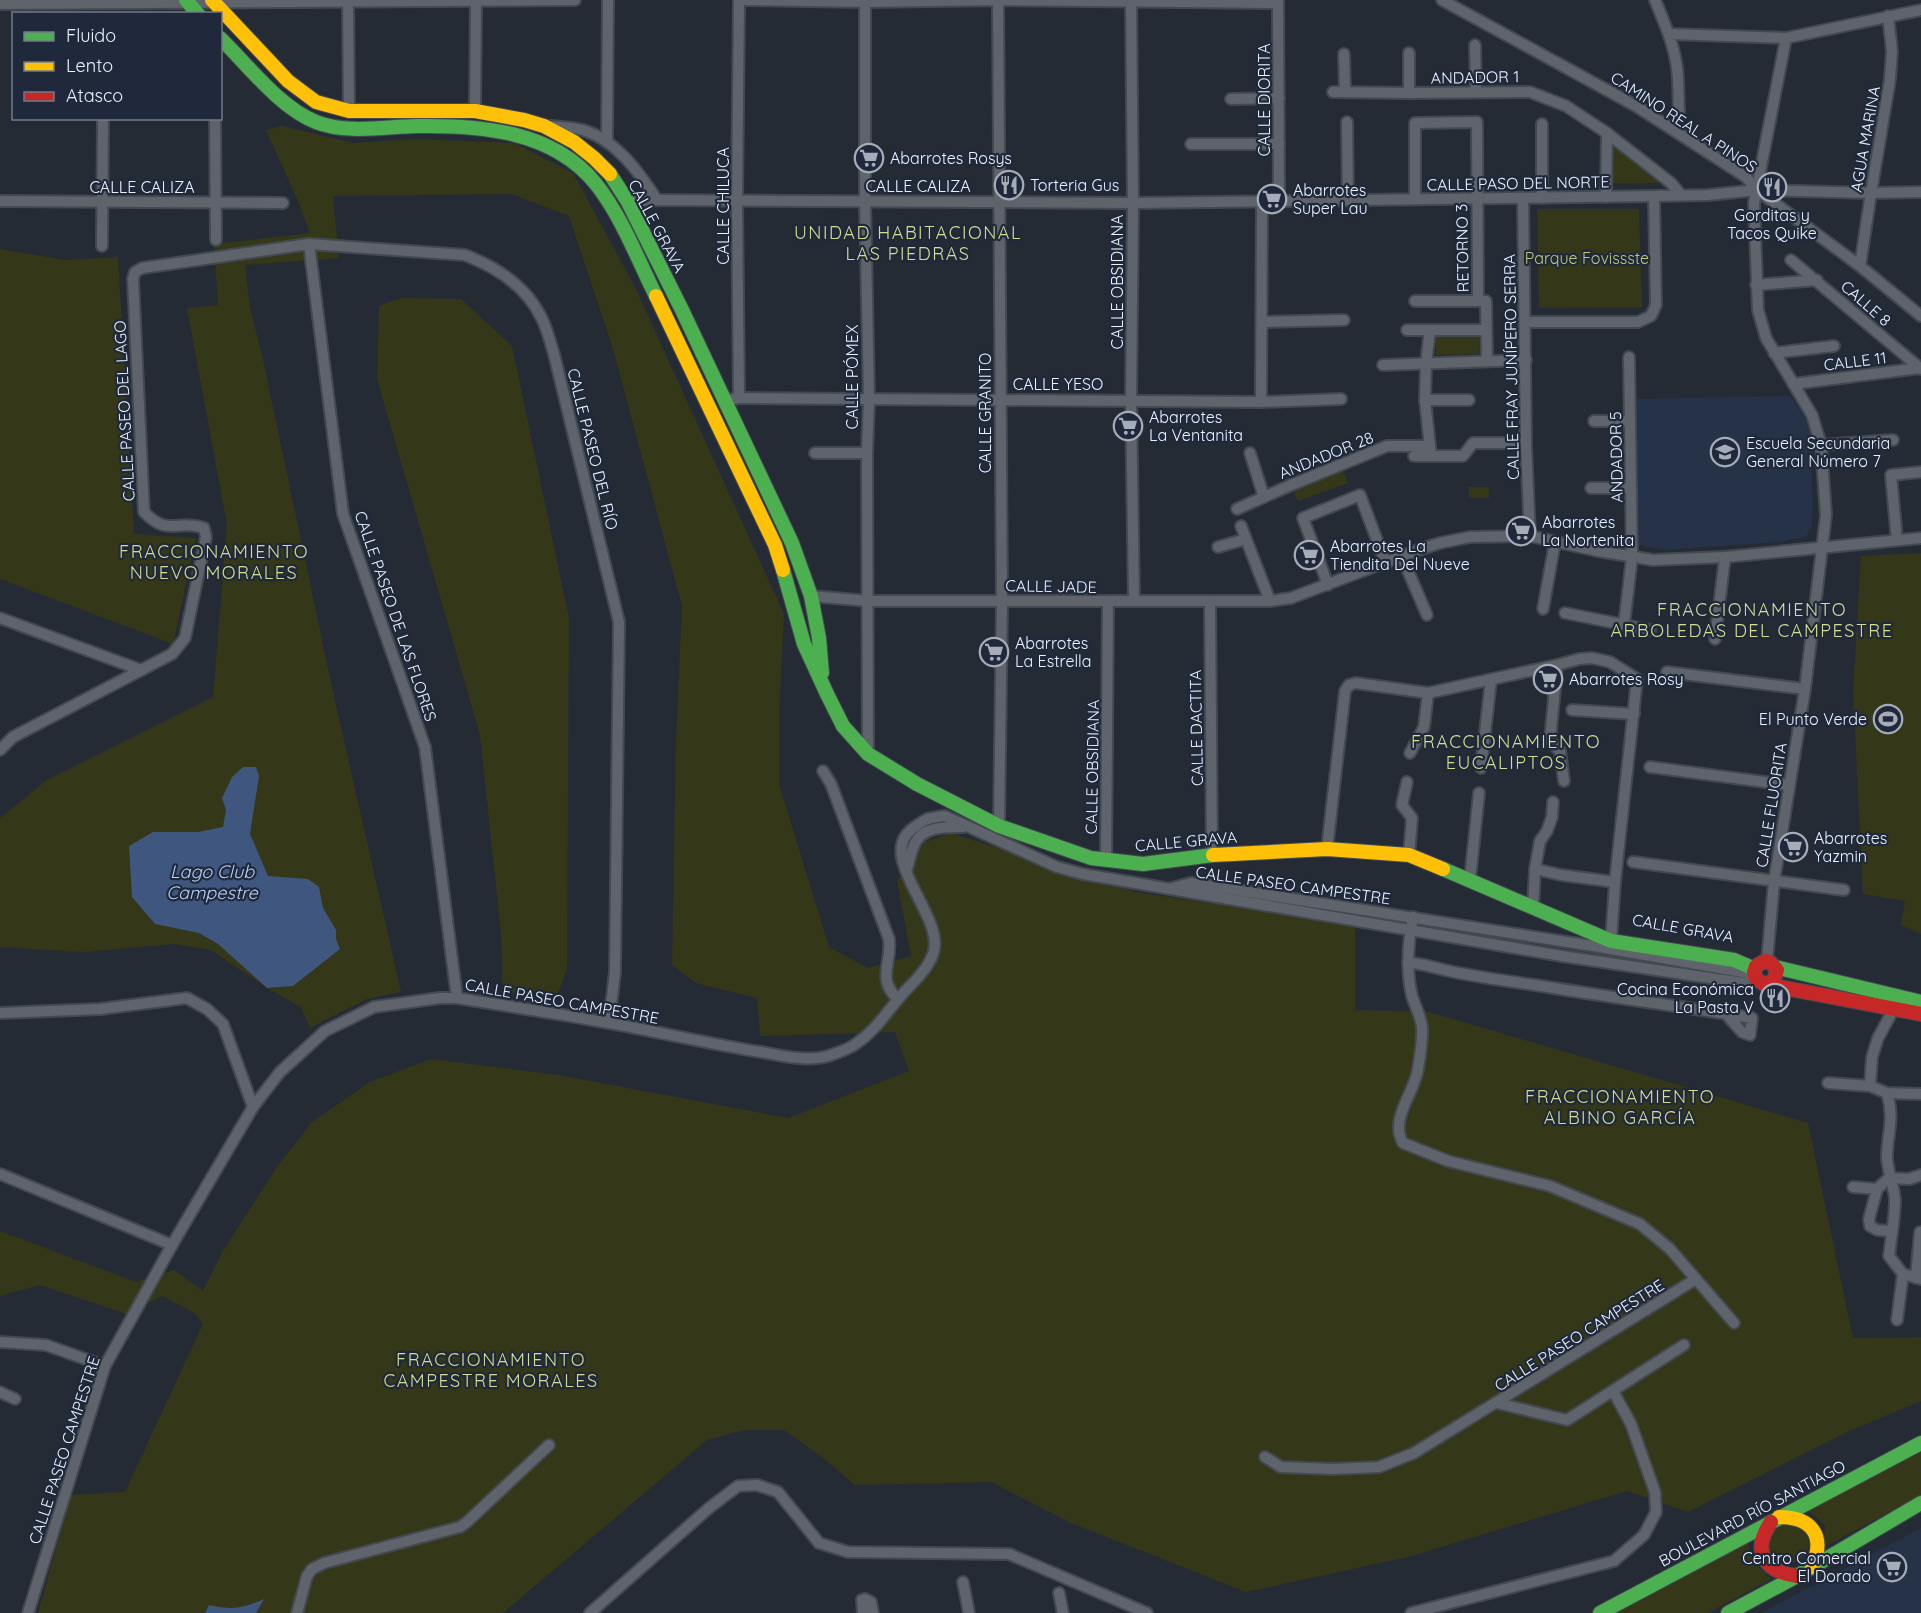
<svg xmlns="http://www.w3.org/2000/svg" width="1921" height="1613" font-family="Quicksand,sans-serif">
<style>
.built{fill:#263247}
.green{fill:#343818}
.water{fill:#3f567f}
.lines{fill:none;stroke-linecap:round;stroke-linejoin:round}
.street-casing{stroke:#434951;stroke-width:14}
.fast-casing{stroke:#434951;stroke-width:16}
.slow-casing{stroke:#434951;stroke-width:16}
.jam-casing{stroke:#434951;stroke-width:16}
.street{stroke:#5f636b;stroke-width:10}
.fast{stroke:#4caf50;stroke-width:14}
.slow{stroke:#ffc107;stroke-width:14}
.jam{stroke:#c62828;stroke-width:14}
.labels{text-anchor:middle;stroke-width:4.5;stroke-linejoin:round;paint-order:stroke}
.street-label{font-size:16px;fill:#ecf3ff;stroke:#1f293b}
.poi-label{font-size:16px;fill:#ecf3ff;stroke:#1f293b;text-anchor:start}
.park-label{font-size:16px;fill:#bfca77;stroke:#1f293b}
.neighbourhood-label{font-size:18px;letter-spacing:1.5px;fill:#d4de90;stroke:#1f293b}
.water-label{font-size:18px;font-style:italic;fill:#bbd3fd;stroke:#1f293b}
</style>
<rect width="100%" height="100%" fill="#252b35"/>
<g class="built">
<path d="M 1791,396 L 1814,433 L 1811,471 L 1813,503 L 1811,528 L 1806,537 L 1778,542 L 1665,550 L 1639,545 L 1636,399 Z"/>
<path d="M 1921,1528 L 1921,1613 L 1761,1613 Z"/>
</g>
<g class="green">
<path d="M 282,126 L 353,143 L 415,139 L 514,143 L 573,173 L 635,287 L 784,614 L 779,710 L 779,784 L 829,947 L 868,968 L 911,956 L 897,881 L 925,842 L 951,833 L 1136,892 L 1355,924 L 1355,1010 L 1429,1012 L 1808,1123 L 1853,1338 L 1921,1337 L 1921,1401 L 1847,1432 L 1688,1512 L 1627,1491 L 1408,1557 L 1246,1592 L 1071,1523 L 991,1482 L 855,1485 L 823,1458 L 784,1430 L 744,1430 L 707,1440 L 503,1613 L 38,1613 L 71,1495 L 125,1492 L 203,1324 L 195,1313 L 162,1296 L 126,1314 L 40,1285 L 0,1296 L 0,1231 L 136,1282 L 174,1270 L 203,1291 L 223,1251 L 277,1167 L 312,1122 L 370,1082 L 431,1059 L 558,1075 L 788,1118 L 909,1071 L 895,1032 L 760,1036 L 757,998 L 696,983 L 672,965 L 676,742 L 682,606 L 613,349 L 569,216 L 512,194 L 333,196 L 339,258 L 245,265 L 250,308 L 262,355 L 331,683 L 401,992 L 367,999 L 310,1028 L 301,1007 L 267,988 L 211,950 L 174,944 L 83,952 L 0,947 L 0,818 L 47,780 L 213,697 L 227,525 L 187,308 L 218,305 L 214,244 L 310,233 L 298,201 L 266,130 Z"/>
<path d="M 1610,139 L 1666,183 L 1609,183 Z"/>
<path d="M 1537,209 L 1639,209 L 1642,307 L 1539,308 Z"/>
<path d="M 0,249 L 66,260 L 118,257 L 134,534 L 196,538 L 173,644 L 0,579 Z"/>
<path d="M 400,298 L 461,299 L 512,346 L 569,618 L 567,968 L 555,1003 L 503,991 L 501,933 L 480,735 L 377,379 L 379,306 Z"/>
<path d="M 1479,334 L 1479,354 L 1436,355 L 1436,335 Z"/>
<path d="M 1341,466 L 1348,483 L 1298,501 L 1291,485 Z"/>
<rect x="1469" y="487" width="20" height="11"/>
<path d="M 1921,553 L 1921,934 L 1901,925 L 1905,901 L 1863,894 L 1853,692 L 1861,556 Z"/>
<path d="M 1921,1450 L 1921,1495 L 1824,1547 L 1825,1525 L 1807,1510 Z"/>
<path d="M 1781,1522 L 1801,1526 C 1803,1529 1807,1534 1808,1538 C 1815,1562 1776,1574 1768,1551 C 1766,1547 1767,1540 1767,1536 Z"/>
<path d="M 1748,1543 L 1753,1561 L 1771,1579 L 1708,1613 L 1617,1613 Z"/>
</g>
<g class="water">
<path d="M 243,767 L 256,767 L 259,776 L 250,834 L 268,876 L 308,879 L 319,887 L 323,908 L 336,930 L 336,939 L 340,949 L 293,986 L 267,988 L 218,944 L 199,933 L 155,924 L 132,897 L 129,846 L 153,832 L 198,832 L 223,827 L 226,810 L 222,798 L 232,777 Z"/>
<path d="M 264,1599 L 256,1613 L 205,1613 L 209,1605 C 233,1610 241,1609 264,1599 Z"/>
</g>
<g class="lines">
<g class="street-casing">
<g id="street">
<path d="M 348,0 L 349,111"/>
<path d="M 746,0 L 865,2 L 998,0 L 1278,3"/>
<path d="M 865,0 L 865,201 L 869,399 L 867,453 L 868,754"/>
<path d="M 998,0 L 1002,601 L 999,826"/>
<path d="M 1131,0 L 1133,203 L 1131,400 L 1134,601"/>
<path d="M 1278,0 L 1279,201"/>
<path d="M 1442,0 L 1636,106 L 1746,177 L 1757,190 L 1860,266 L 1921,316"/>
<path d="M 1655,0 C 1664,22 1674,44 1677,68 C 1679,82 1678,97 1679,112"/>
<path d="M 0,4 L 575,0"/>
<path d="M 1669,34 L 1786,38 L 1921,10"/>
<path d="M 1475,45 L 1476,92"/>
<path d="M 1409,53 L 1409,93"/>
<path d="M 1344,54 L 1345,92"/>
<path d="M 1333,92 L 1409,93 L 1530,92 L 1566,106 L 1607,133 L 1671,183 L 1681,195"/>
<path d="M 1231,99 L 1279,98"/>
<path d="M 475,111 L 476,0"/>
<path d="M 215,118 L 216,240"/>
<path d="M 1347,122 L 1348,200"/>
<path d="M 550,126 C 560,127 572,127 583,130 C 616,140 639,172 657,200"/>
<path d="M 607,142 L 608,0"/>
<path d="M 1191,144 L 1279,144"/>
<path d="M 1606,197 L 1607,133"/>
<path d="M 1523,198 L 1526,446 L 1530,536"/>
<path d="M 1542,198 L 1542,124"/>
<path d="M 1415,199 L 1415,123 L 1477,122 L 1478,301"/>
<path d="M 0,201 L 283,203"/>
<path d="M 628,202 L 657,200 L 1133,203 L 1654,196 L 1708,195 L 1757,190 L 1871,193 L 1921,192"/>
<path d="M 309,244 L 343,514 L 425,747 L 457,998"/>
<path d="M 102,246 L 103,118"/>
<path d="M 1791,260 L 1921,369"/>
<path d="M 1860,266 L 1871,193 L 1890,79 L 1892,51 L 1888,16"/>
<path d="M 1756,285 L 1817,280"/>
<path d="M 1415,301 L 1486,301 L 1487,361"/>
<path d="M 1263,322 L 1344,320"/>
<path d="M 1525,322 L 1638,322 L 1651,316 L 1656,305 L 1654,196"/>
<path d="M 1407,330 L 1486,330"/>
<path d="M 1430,330 L 1426,363 L 1425,400 L 1431,456"/>
<path d="M 1774,353 L 1834,346"/>
<path d="M 1383,365 L 1526,360"/>
<path d="M 1793,384 L 1920,368"/>
<path d="M 739,398 L 1261,402 L 1341,399"/>
<path d="M 733,399 L 739,398 L 737,201 L 739,0"/>
<path d="M 1425,400 L 1469,400"/>
<path d="M 1261,402 L 1262,201"/>
<path d="M 1594,421 L 1630,421"/>
<path d="M 1821,445 L 1893,440"/>
<path d="M 815,453 L 867,453"/>
<path d="M 1250,453 L 1264,497"/>
<path d="M 1414,456 L 1463,456 L 1473,443 L 1526,443"/>
<path d="M 1591,488 L 1631,488"/>
<path d="M 1237,509 L 1291,485 L 1387,446 L 1430,446"/>
<path d="M 1241,526 L 1270,601"/>
<path d="M 1897,540 L 1891,475 L 1921,472"/>
<path d="M 1218,547 L 1246,539"/>
<path d="M 1402,557 L 1427,615"/>
<path d="M 1328,585 L 1303,518 L 1360,495 L 1386,564"/>
<path d="M 811,596 L 869,601 L 1270,601 L 1291,598 L 1418,550 L 1440,543 L 1470,537 L 1530,536 L 1598,551 L 1653,560 L 1725,557 L 1921,538"/>
<path d="M 1210,601 L 1212,855"/>
<path d="M 1543,609 L 1555,542"/>
<path d="M 1565,613 L 1650,630"/>
<path d="M 0,618 L 141,670"/>
<path d="M 1624,625 L 1632,557 L 1629,357"/>
<path d="M 1715,639 L 1725,557"/>
<path d="M 1557,665 L 1550,741 L 1560,751 L 1564,781"/>
<path d="M 1667,672 L 1805,689"/>
<path d="M 1572,710 L 1634,714"/>
<path d="M 0,750 L 13,737 L 172,654 L 185,638 L 206,537 L 204,528 C 176,519 168,537 144,512 L 133,279 L 135,272 L 142,268 L 309,244 L 465,255 C 496,267 526,286 541,317 C 547,328 550,342 554,354 L 619,622 L 615,972 L 609,1023"/>
<path d="M 1410,753 L 1424,727 L 1428,693"/>
<path d="M 1650,767 L 1788,785"/>
<path d="M 1481,768 L 1491,680"/>
<path d="M 823,771 L 831,784 L 889,939 C 892,964 876,979 898,999"/>
<path d="M 1407,782 L 1402,805 L 1412,818 L 1409,855"/>
<path d="M 1327,849 L 1345,691 L 1349,685 L 1356,683 L 1428,693 L 1557,665 L 1579,659 L 1592,658 L 1610,662 L 1637,679 L 1615,882 L 1611,941"/>
<path d="M 1106,861 L 1108,602"/>
<path d="M 1633,862 L 1844,890"/>
<path d="M 1535,869 L 1561,875 L 1615,882"/>
<path d="M 906,871 C 909,864 910,855 913,848 C 920,826 944,827 963,827"/>
<path d="M 1470,879 L 1479,793"/>
<path d="M 1172,888 L 1191,883 L 1599,947 L 1754,974"/>
<path d="M 1533,908 L 1535,869 L 1540,841 L 1547,831 L 1552,817 L 1553,802"/>
<path d="M 1413,917 C 1408,942 1406,971 1412,996 C 1415,1006 1421,1017 1422,1027 C 1423,1040 1420,1056 1418,1069 C 1415,1092 1389,1119 1403,1143 L 1448,1161 L 1550,1186 L 1640,1224 L 1670,1249 L 1734,1323"/>
<path d="M 1767,961 L 1774,882 L 1805,689 L 1826,515 L 1821,445 L 1812,415 L 1766,338 L 1758,310 L 1754,203 L 1786,38"/>
<path d="M 1408,963 C 1422,963 1435,968 1449,971 C 1477,977 1506,981 1535,985 C 1607,997 1680,1006 1752,1018 L 1750,1035 L 1742,1032 L 1726,1014"/>
<path d="M 0,1013 L 100,1009 L 187,998 L 207,1009 L 223,1024 L 253,1107"/>
<path d="M 1828,1083 L 1870,1086 L 1887,1093 L 1921,1094"/>
<path d="M 1870,1086 L 1872,1057 L 1878,1038 L 1897,1003"/>
<path d="M 1887,1093 C 1895,1120 1887,1133 1887,1158 C 1888,1173 1894,1186 1895,1200 C 1895,1218 1891,1238 1889,1256 L 1903,1274 L 1921,1279"/>
<path d="M 0,1174 L 172,1245"/>
<path d="M 1853,1187 L 1877,1189 L 1889,1178 L 1909,1179 L 1921,1175"/>
<path d="M 1877,1189 L 1869,1219 L 1870,1226 L 1877,1230 L 1891,1231"/>
<path d="M 1916,1278 L 1920,1232"/>
<path d="M 1897,1320 L 1903,1274"/>
<path d="M 0,1342 L 46,1345 L 105,1366"/>
<path d="M 0,1392 L 15,1399"/>
<path d="M 1497,1403 L 1567,1420 L 1684,1345"/>
<path d="M 1265,1457 L 1281,1467 L 1333,1469 L 1379,1467 L 1414,1453 L 1696,1279"/>
<path d="M 963,1582 L 969,1613"/>
<path d="M 1059,1593 L 1063,1613"/>
<path d="M 28,1613 L 105,1366 L 172,1245 L 253,1107 L 280,1072 L 325,1031 L 374,1007 L 440,998 L 457,998 C 508,1006 559,1014 609,1023 C 660,1032 710,1044 761,1052 C 782,1056 807,1062 828,1056 C 837,1053 850,1049 857,1043 C 875,1031 886,1013 900,997 C 911,984 927,971 933,954 C 947,918 875,858 912,829 C 927,818 927,818 945,816 L 1057,867 L 1083,874 L 1562,956 L 1744,983 L 1757,980"/>
<path d="M 297,1613 L 307,1576 L 312,1569 L 324,1563 L 460,1527 L 467,1522 L 549,1445"/>
<path d="M 590,1613 L 709,1508 L 738,1486 L 757,1485 L 778,1492 L 819,1543 L 848,1552 L 1009,1554 L 1147,1613"/>
<path d="M 863,1613 L 862,1600 L 865,1599 L 871,1602 L 873,1613"/>
<path d="M 1411,1613 L 1614,1561 L 1644,1535 L 1656,1512 L 1655,1492 L 1631,1424 L 1613,1391"/>
</g>
</g>
<g class="fast-casing">
<g id="fast">
<path d="M 186,0 L 198,14"/>
<path d="M 220,38 C 248,65 279,107 316,122 C 346,134 384,127 416,126 C 479,125 553,130 596,184 C 622,217 637,258 656,296"/>
<path d="M 610,174 L 628,202 L 682,310 L 792,543 L 811,596 L 819,638 L 822,673"/>
<path d="M 783,570 L 804,644 L 827,694 L 843,726 L 868,754 L 917,784 L 999,826 L 1091,858 L 1143,864 L 1213,855"/>
<path d="M 1443,869 L 1611,941 L 1734,960 L 1755,969"/>
<path d="M 1775,967 L 1921,1002"/>
<path d="M 1600,1613 L 1921,1443"/>
<path d="M 1728,1613 L 1797,1576 L 1921,1503"/>
</g>
</g>
<g class="slow-casing">
<g id="slow">
<path d="M 212,0 L 288,81 L 316,102 L 349,111 L 475,111 L 524,120 L 544,126 L 574,142 L 594,158 L 610,174"/>
<path d="M 656,296 L 775,545 L 783,570"/>
<path d="M 1213,855 L 1327,849 L 1409,855 L 1443,869"/>
<path d="M 1779,1517 C 1812,1517 1826,1536 1812,1567"/>
</g>
</g>
<g class="jam-casing">
<g id="jam">
<path d="M 1767,984 L 1774,980 L 1777,970 L 1770,962 L 1765,961 L 1756,966 L 1754,972 L 1756,979 L 1764,984 L 1921,1014"/>
<path d="M 1771,1522 C 1751,1551 1764,1572 1797,1576"/>
</g>
</g>
<use href="#street" class="street"/>
<use href="#fast" class="fast"/>
<use href="#slow" class="slow"/>
<use href="#jam" class="jam"/>
</g>
<defs>
<g id="supermarket-ring" transform="scale(1.5)"><circle r="9.5" fill="#1f293b" stroke="#a6adb8" stroke-width="1.5"/><path d="M-6-5.5h2.5l.6 2H6L4.5 2H-2.5L-4.4-4H-6ZM-1.5 3.2a1.3 1.3 0 1 0 .1 0ZM3 3.2a1.3 1.3 0 1 0 .1 0Z" fill="#a6adb8"/></g>
<g id="restaurant-ring" transform="scale(1.5)"><circle r="9.5" fill="#1f293b" stroke="#a6adb8" stroke-width="1.5"/><path d="M-5-6h1v4h1v-4h1v4h1v-4h1v5L-1.5 .5V6h-2V.5L-5-1ZM5-6V6H3V1.5H1.5Q1.5-4 5-6Z" fill="#a6adb8"/></g>
<g id="school-ring" transform="scale(1.5)"><circle r="9.5" fill="#1f293b" stroke="#a6adb8" stroke-width="1.5"/><path d="M0-5L7-2L0 1L-7-2ZM-4 1L0 2.5L4 1V4Q0 6-4 4Z" fill="#a6adb8"/></g>
<g id="stadium-ring" transform="scale(1.5)"><circle r="9.5" fill="#1f293b" stroke="#a6adb8" stroke-width="1.5"/><path d="M0-5a6.5 5 0 1 0 0 10a6.5 5 0 1 0 0-10ZM-3.5-1.8h7v3.6h-7Z" fill="#a6adb8"/></g>
</defs>
<g fill-rule="evenodd">
<use href="#supermarket-ring" x="869" y="158"/>
<use href="#restaurant-ring" x="1009" y="185"/>
<use href="#restaurant-ring" x="1772" y="187"/>
<use href="#supermarket-ring" x="1272" y="199"/>
<use href="#supermarket-ring" x="1128" y="426"/>
<use href="#school-ring" x="1725" y="452"/>
<use href="#supermarket-ring" x="1521" y="531"/>
<use href="#supermarket-ring" x="1309" y="555"/>
<use href="#supermarket-ring" x="994" y="652"/>
<use href="#supermarket-ring" x="1548" y="679"/>
<use href="#stadium-ring" x="1888" y="719"/>
<use href="#supermarket-ring" x="1793" y="847"/>
<use href="#restaurant-ring" x="1775" y="998"/>
<use href="#supermarket-ring" x="1892" y="1567"/>
</g>
<g class="labels">
<g class="street-label">
<text transform="translate(1475 77) rotate(-1)" y="6">ANDADOR 1</text>
<text transform="translate(1264 100) rotate(-90)" y="6">CALLE DIORITA</text>
<text transform="translate(1684 122) rotate(33)" y="6">CAMINO REAL A PINOS</text>
<text transform="translate(1865 139) rotate(-80)" y="6">AGUA MARINA</text>
<text transform="translate(1518 183) rotate(-1)" y="6">CALLE PASO DEL NORTE</text>
<text x="918" y="192">CALLE CALIZA</text>
<text x="142" y="193">CALLE CALIZA</text>
<text transform="translate(723 206) rotate(-90)" y="6">CALLE CHILUCA</text>
<text transform="translate(657 226) rotate(62)" y="6">CALLE GRAVA</text>
<text transform="translate(1462 248) rotate(-91)" y="6">RETORNO 3</text>
<text transform="translate(1117 282) rotate(-90)" y="6">CALLE OBSIDIANA</text>
<text transform="translate(1866 303) rotate(41)" y="6">CALLE 8</text>
<text transform="translate(1855 361) rotate(-7)" y="6">CALLE 11</text>
<text transform="translate(1511 367) rotate(-91)" y="6">CALLE FRAY JUNÍPERO SERRA</text>
<text transform="translate(852 377) rotate(-90)" y="6">CALLE PÓMEX</text>
<text x="1058" y="390">CALLE YESO</text>
<text transform="translate(124 411) rotate(-93)" y="6">CALLE PASEO DEL LAGO</text>
<text transform="translate(985 413) rotate(-90)" y="6">CALLE GRANITO</text>
<text transform="translate(593 449) rotate(76)" y="6">CALLE PASEO DEL RÍO</text>
<text transform="translate(1326 455) rotate(-22)" y="6">ANDADOR 28</text>
<text transform="translate(1616 457) rotate(-91)" y="6">ANDADOR 5</text>
<text transform="translate(1051 586) rotate(1)" y="6">CALLE JADE</text>
<text transform="translate(396 616) rotate(71)" y="6">CALLE PASEO DE LAS FLORES</text>
<text transform="translate(1196 728) rotate(-91)" y="6">CALLE DACTITA</text>
<text transform="translate(1092 767) rotate(-89)" y="6">CALLE OBSIDIANA</text>
<text transform="translate(1771 805) rotate(-81)" y="6">CALLE FLUORITA</text>
<text transform="translate(1186 841) rotate(-5)" y="6">CALLE GRAVA</text>
<text transform="translate(1293 885) rotate(8)" y="6">CALLE PASEO CAMPESTRE</text>
<text transform="translate(1683 928) rotate(10)" y="6">CALLE GRAVA</text>
<text transform="translate(562 1001) rotate(10)" y="6">CALLE PASEO CAMPESTRE</text>
<text transform="translate(1579 1335) rotate(-32)" y="6">CALLE PASEO CAMPESTRE</text>
<text transform="translate(64 1450) rotate(-72)" y="6">CALLE PASEO CAMPESTRE</text>
<text transform="translate(1752 1513) rotate(-28)" y="6">BOULEVARD RÍO SANTIAGO</text>
</g>
<g class="poi-label">
<text x="890" y="164">Abarrotes Rosys</text>
<text x="1030" y="191">Torteria Gus</text>
<text x="1293" y="196">Abarrotes<tspan x="1293" dy="18">Super Lau</tspan></text>
<text x="1772" y="221" text-anchor="middle">Gorditas y<tspan x="1772" dy="18">Tacos Quike</tspan></text>
<text x="1149" y="423">Abarrotes<tspan x="1149" dy="18">La Ventanita</tspan></text>
<text x="1746" y="449">Escuela Secundaria<tspan x="1746" dy="18">General Número 7</tspan></text>
<text x="1542" y="528">Abarrotes<tspan x="1542" dy="18">La Nortenita</tspan></text>
<text x="1330" y="552">Abarrotes La<tspan x="1330" dy="18">Tiendita Del Nueve</tspan></text>
<text x="1015" y="649">Abarrotes<tspan x="1015" dy="18">La Estrella</tspan></text>
<text x="1569" y="685">Abarrotes Rosy</text>
<text x="1867" y="725" text-anchor="end">El Punto Verde</text>
<text x="1814" y="844">Abarrotes<tspan x="1814" dy="18">Yazmin</tspan></text>
<text x="1754" y="995" text-anchor="end">Cocina Económica<tspan x="1754" dy="18">La Pasta V</tspan></text>
<text x="1871" y="1564" text-anchor="end">Centro Comercial<tspan x="1871" dy="18">El Dorado</tspan></text>
</g>
<g class="park-label">
<text x="1587" y="264">Parque Fovissste</text>
</g>
<g class="neighbourhood-label">
<text x="908" y="239">UNIDAD HABITACIONAL<tspan x="908" dy="21">LAS PIEDRAS</tspan></text>
<text x="214" y="558">FRACCIONAMIENTO<tspan x="214" dy="21">NUEVO MORALES</tspan></text>
<text x="1752" y="616">FRACCIONAMIENTO<tspan x="1752" dy="21">ARBOLEDAS DEL CAMPESTRE</tspan></text>
<text x="1506" y="748">FRACCIONAMIENTO<tspan x="1506" dy="21">EUCALIPTOS</tspan></text>
<text x="1620" y="1103">FRACCIONAMIENTO<tspan x="1620" dy="21">ALBINO GARCÍA</tspan></text>
<text x="491" y="1366">FRACCIONAMIENTO<tspan x="491" dy="21">CAMPESTRE MORALES</tspan></text>
</g>
<g class="water-label">
<text x="212" y="878">Lago Club<tspan x="212" dy="21">Campestre</tspan></text>
</g>
</g>
<rect x="12" y="12" width="210" height="108" fill="#1f293b" stroke="#717a89" stroke-width="1.5"/>
<rect x="24" y="32" width="30" height="9" fill="#4caf50" stroke="#717a89" stroke-width="1.5"/>
<text x="66" y="42" font-size="18" fill="#ecf3ff">Fluido</text>
<rect x="24" y="62" width="30" height="9" fill="#ffc107" stroke="#717a89" stroke-width="1.5"/>
<text x="66" y="72" font-size="18" fill="#ecf3ff">Lento</text>
<rect x="24" y="92" width="30" height="9" fill="#c62828" stroke="#717a89" stroke-width="1.5"/>
<text x="66" y="102" font-size="18" fill="#ecf3ff">Atasco</text>
</svg>
